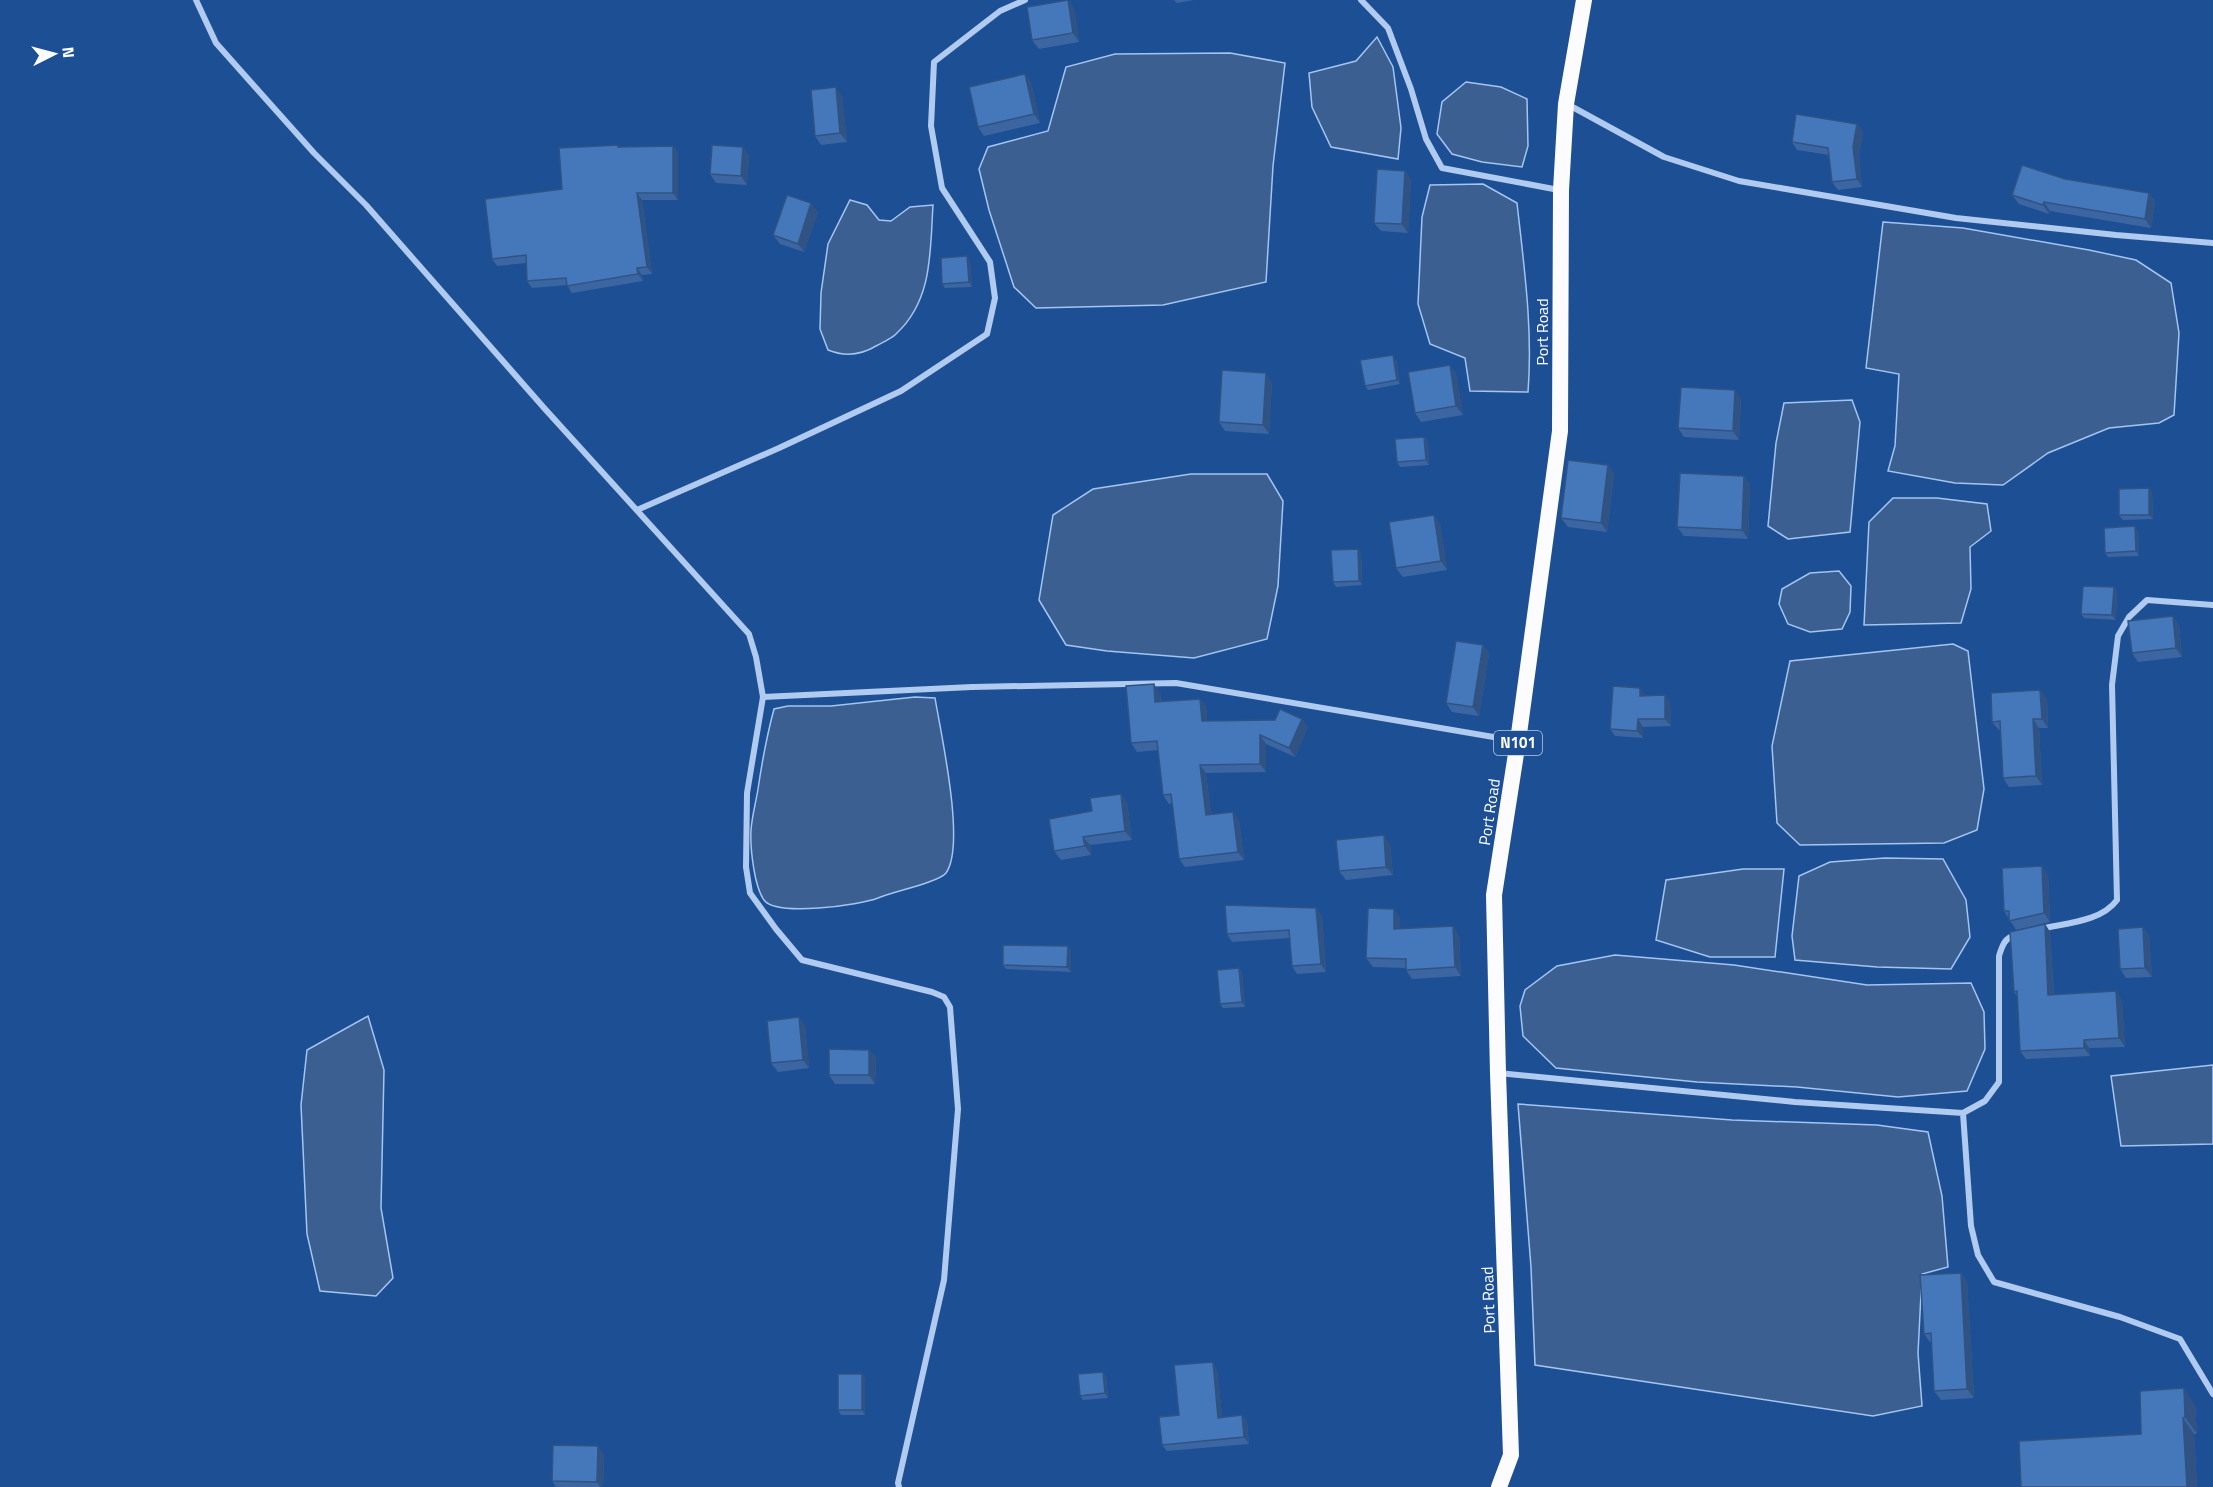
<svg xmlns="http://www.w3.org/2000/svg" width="2213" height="1487" font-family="'Titillium Web',sans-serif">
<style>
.water{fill:#3c5f92;stroke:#a3c5f1;stroke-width:1.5}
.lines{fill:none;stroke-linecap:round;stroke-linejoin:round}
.minor{stroke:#b0cbef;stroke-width:6}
.trunk{stroke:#fcfcff;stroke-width:16}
.wall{fill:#3b66a1}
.shaded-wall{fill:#305383}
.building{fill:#4577bb;stroke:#305383;stroke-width:1.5}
.labels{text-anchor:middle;stroke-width:5;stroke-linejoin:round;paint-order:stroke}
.shield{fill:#1d4f95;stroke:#bbcadf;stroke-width:1.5}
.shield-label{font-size:15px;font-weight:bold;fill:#fff}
.street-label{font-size:16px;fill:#fff;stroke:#1d4f95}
</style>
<rect width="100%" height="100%" fill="#1d4f95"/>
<g class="water">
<path d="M 1377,37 L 1393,67 L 1401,128 L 1398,159 L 1331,147 L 1312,107 L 1309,73 L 1356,61 Z"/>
<path d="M 1230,53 L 1285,63 L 1273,166 L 1266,282 L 1163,305 L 1036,308 L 1014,287 L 989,210 L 979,169 L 988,147 L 1048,131 L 1066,67 L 1115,54 Z"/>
<path d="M 1466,82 L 1501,87 L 1527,99 L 1528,146 L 1522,167 L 1482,162 L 1452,154 L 1437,134 L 1442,102 Z"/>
<path d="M 1483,184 L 1517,203 C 1524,266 1533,329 1528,392 L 1470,391 L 1465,358 L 1430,344 L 1418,304 L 1422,217 L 1430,185 Z"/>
<path d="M 850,200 L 867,205 L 879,220 L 891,221 L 910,207 L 933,205 C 930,251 933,300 896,334 C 891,339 883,342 876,346 C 861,355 845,357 828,350 L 820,329 L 821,293 L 828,244 Z"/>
<path d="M 1883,222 L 1963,228 L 2089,250 L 2136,260 L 2171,283 L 2179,333 L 2174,415 L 2159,423 L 2109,428 L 2048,453 L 2003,485 L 1955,483 L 1888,471 L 1895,446 L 1899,374 L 1866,368 Z"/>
<path d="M 1852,400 L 1860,422 L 1850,532 L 1788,539 L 1768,526 L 1776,443 L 1784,403 Z"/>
<path d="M 1191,474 L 1267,474 L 1283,501 L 1278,586 L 1267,639 L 1194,658 L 1107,651 L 1066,645 L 1039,600 L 1053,515 L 1093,489 Z"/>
<path d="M 1893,498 L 1937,498 L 1987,504 L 1991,531 L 1970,547 L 1971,589 L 1961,623 L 1864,625 L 1869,522 Z"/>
<path d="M 1839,571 L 1851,586 L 1850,612 L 1842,629 L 1810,632 L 1788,624 L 1779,604 L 1782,589 L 1810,573 Z"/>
<path d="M 1953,644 L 1968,651 L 1984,789 L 1977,830 L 1944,843 L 1800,845 L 1777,823 L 1772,746 L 1790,661 Z"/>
<path d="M 915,697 L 935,698 C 941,734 966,845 946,873 C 939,882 892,892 878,898 C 860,905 776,917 764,900 C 754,886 750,847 751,830 C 752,816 756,802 758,789 C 762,762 767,735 774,709 L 788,706 L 831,706 Z"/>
<path d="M 1885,858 L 1943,859 L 1966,900 L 1970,937 L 1951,969 L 1877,967 L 1795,960 L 1792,936 L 1799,876 L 1830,862 Z"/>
<path d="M 1743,869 L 1784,869 L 1775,957 L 1710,957 L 1656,940 L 1666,880 Z"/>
<path d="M 1615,955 L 1734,965 L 1867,985 L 1971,983 L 1984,1012 L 1985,1049 L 1967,1091 L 1898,1097 L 1797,1087 L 1697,1082 L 1556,1068 L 1523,1036 L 1520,1006 L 1525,990 L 1557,966 Z"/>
<path d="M 368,1016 L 384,1070 L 381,1208 L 393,1278 L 376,1296 L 320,1291 L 307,1234 L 301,1105 L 307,1050 Z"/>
<path d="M 2213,1065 L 2213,1144 L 2121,1146 L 2111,1076 Z"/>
<path d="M 1518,1104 L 1732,1120 L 1877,1125 L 1928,1132 L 1942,1196 L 1948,1267 L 1922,1274 L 1918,1353 L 1922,1406 L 1873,1416 L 1535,1365 L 1531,1267 Z"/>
</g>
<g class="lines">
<g class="minor">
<path d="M 196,0 L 216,43 L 314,153 L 366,205 L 545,409 L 749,634 L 756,657 L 763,697 L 972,687 L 1176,683 L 1517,741"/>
<path d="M 1361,0 L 1388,28 L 1411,89 L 1426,139 L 1442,168 L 1559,190"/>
<path d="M 1567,104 L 1664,157 L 1739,181 L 1956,218 L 2116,235 L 2213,243"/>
<path d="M 637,510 L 779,448 L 901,391 L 987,334 L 995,298 L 990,262 L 942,188 L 931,126 L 934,62 L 1000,11 L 1025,0"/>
<path d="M 763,697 L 747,793 L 746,867 L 750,893 L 776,929 L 802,960 L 932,992 L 944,997 L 950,1007 L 958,1109 L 944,1280 L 898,1483 L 899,1487"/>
<path d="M 2040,929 C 2065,923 2101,922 2117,900 L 2112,685 L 2118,636 L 2129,617 L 2147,600 L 2213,605"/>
<path d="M 1498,1073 L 1795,1102 L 1963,1113 L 1971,1226 L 1978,1255 L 1994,1282 L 2120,1317 L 2180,1339 L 2213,1394"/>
<path d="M 1963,1113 L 1985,1101 L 1999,1082 L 1999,956 C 2002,946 2005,937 2016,935"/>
</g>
<path class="trunk" d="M 1499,1487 L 1511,1455 L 1498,1073 L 1494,895 L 1518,741 L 1560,431 L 1561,190 L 1566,104 L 1584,0"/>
</g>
<g class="wall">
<path d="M 1068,0 L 1074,9 L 1079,42 L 1039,49 L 1032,40 Z"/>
<path d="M 1174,0 L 1194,0 L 1177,3 Z"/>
<path d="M 1025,74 L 1031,83 L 1040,123 L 984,136 L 978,127 Z"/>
<path d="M 842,96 L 847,142 L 821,145 L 815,136 Z"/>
<path d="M 1857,124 L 1863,132 L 1859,155 L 1862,187 L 1838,190 L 1832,182 L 1829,155 L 1797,150 L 1792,142 Z"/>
<path d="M 673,146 L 678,153 L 678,200 L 642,200 L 652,274 L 642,275 L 643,281 L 572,293 L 567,285 L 532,288 L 527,281 L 526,263 L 497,266 L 492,259 L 562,189 L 619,147 Z"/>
<path d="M 743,147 L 749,156 L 747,185 L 716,183 L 710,174 Z"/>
<path d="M 1405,171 L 1411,180 L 1408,233 L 1381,231 L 1374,223 Z"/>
<path d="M 2065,179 L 2149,193 L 2155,202 L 2151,228 L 2050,211 L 2049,214 L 2019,204 L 2012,195 Z"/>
<path d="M 818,212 L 804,252 L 780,244 L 773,235 Z"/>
<path d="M 970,261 L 972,287 L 945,288 L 942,284 Z"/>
<path d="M 1396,359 L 1400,384 L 1368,390 L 1365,386 Z"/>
<path d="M 1450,365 L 1456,374 L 1463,415 L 1421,422 L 1415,413 Z"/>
<path d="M 1272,382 L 1269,434 L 1225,431 L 1219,422 Z"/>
<path d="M 1741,399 L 1739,440 L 1684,437 L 1678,428 Z"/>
<path d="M 1424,437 L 1428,441 L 1429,465 L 1400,467 L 1397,462 Z"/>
<path d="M 1608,465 L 1614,474 L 1607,532 L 1568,527 L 1561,518 Z"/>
<path d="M 1744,476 L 1750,485 L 1748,539 L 1684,536 L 1677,527 Z"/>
<path d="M 2152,492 L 2153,519 L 2123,520 L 2119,515 Z"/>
<path d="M 1440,524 L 1447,570 L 1403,577 L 1396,568 Z"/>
<path d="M 2138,531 L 2139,556 L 2108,557 L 2105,553 Z"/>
<path d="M 1358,549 L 1361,554 L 1362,585 L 1336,587 L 1333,582 Z"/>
<path d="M 2114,587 L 2117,591 L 2116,620 L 2084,618 L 2081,614 Z"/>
<path d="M 2179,625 L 2182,657 L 2138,662 L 2132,653 Z"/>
<path d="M 1483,645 L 1489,654 L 1479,716 L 1452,712 L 1446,703 Z"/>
<path d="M 1160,693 L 1161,701 L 1200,699 L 1206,707 L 1207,721 L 1275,720 L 1302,719 L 1308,727 L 1295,757 L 1266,744 L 1266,772 L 1206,773 L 1211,814 L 1239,820 L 1244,860 L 1185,867 L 1179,859 L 1172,803 L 1169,804 L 1163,795 L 1158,750 L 1137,752 L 1131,743 Z"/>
<path d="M 1665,695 L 1670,703 L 1671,726 L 1643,727 L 1643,738 L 1615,736 L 1610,729 L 1646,696 Z"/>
<path d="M 2047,699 L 2048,728 L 2039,728 L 2042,785 L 2009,787 L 2003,778 L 2000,730 L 1999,730 L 1992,722 Z"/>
<path d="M 1127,802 L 1132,840 L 1090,845 L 1091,855 L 1061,860 L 1054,851 L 1092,811 Z"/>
<path d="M 1390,844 L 1393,875 L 1346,880 L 1339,871 Z"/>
<path d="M 2048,875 L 2050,922 L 2016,930 L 2004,911 Z"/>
<path d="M 1316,908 L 1322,916 L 1326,972 L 1297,974 L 1292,966 L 1290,938 L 1232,942 L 1227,934 Z"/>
<path d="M 1400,918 L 1400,929 L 1459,935 L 1461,976 L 1412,979 L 1406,970 L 1406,968 L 1373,967 L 1366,958 Z"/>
<path d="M 2045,924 L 2050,932 L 2054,995 L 2122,1000 L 2125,1047 L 2089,1048 L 2090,1056 L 2026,1059 L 2020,1051 L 2017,997 L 2014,992 Z"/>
<path d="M 2143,927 L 2149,936 L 2152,977 L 2126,978 L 2120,969 Z"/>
<path d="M 1068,946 L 1071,951 L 1071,972 L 1006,969 L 1003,965 Z"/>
<path d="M 1239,968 L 1242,973 L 1245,1007 L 1223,1008 L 1220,1004 Z"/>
<path d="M 799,1017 L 805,1026 L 809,1068 L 778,1072 L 771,1063 Z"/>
<path d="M 869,1050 L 876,1058 L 875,1084 L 835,1084 L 829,1075 Z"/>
<path d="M 1961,1273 L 1967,1282 L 1974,1398 L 1941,1400 L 1934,1391 L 1932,1342 L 1930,1342 L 1924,1334 Z"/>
<path d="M 1217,1369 L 1222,1417 L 1242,1415 L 1247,1422 L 1249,1444 L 1167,1451 L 1162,1445 L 1179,1415 Z"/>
<path d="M 862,1374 L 865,1378 L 865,1415 L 841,1415 L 838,1410 Z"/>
<path d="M 1106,1376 L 1108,1398 L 1083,1400 L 1080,1396 Z"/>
<path d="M 2195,1405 L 2197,1434 L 2194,1434 L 2197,1487 L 2021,1487 L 2141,1434 Z"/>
<path d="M 604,1454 L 603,1487 L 556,1487 L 552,1481 Z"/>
</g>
<g class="shaded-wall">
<path d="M 1068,0 L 1074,9 L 1079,42 L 1073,33 Z"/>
<path d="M 1025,74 L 1031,83 L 1040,123 L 1034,114 Z"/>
<path d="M 836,87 L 842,96 L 847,142 L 840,133 Z"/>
<path d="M 1857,124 L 1863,132 L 1859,155 L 1862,187 L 1857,179 L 1853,147 Z"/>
<path d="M 673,146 L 678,153 L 678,200 L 673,193 Z"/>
<path d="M 743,147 L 749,156 L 747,185 L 741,176 Z"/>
<path d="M 1405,171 L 1411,180 L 1408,233 L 1402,224 Z"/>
<path d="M 637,193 L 642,200 L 652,274 L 647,267 Z"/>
<path d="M 2149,193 L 2155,202 L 2151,228 L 2145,219 Z"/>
<path d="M 2044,202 L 2050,211 L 2049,214 L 2043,205 Z"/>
<path d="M 811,203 L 818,212 L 804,252 L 798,244 Z"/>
<path d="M 967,256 L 970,261 L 972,287 L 969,282 Z"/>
<path d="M 637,268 L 642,275 L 643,281 L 638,274 Z"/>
<path d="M 1393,355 L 1396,359 L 1400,384 L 1397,380 Z"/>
<path d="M 1450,365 L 1456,374 L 1463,415 L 1456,406 Z"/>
<path d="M 1266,373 L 1272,382 L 1269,434 L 1263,425 Z"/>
<path d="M 1735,390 L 1741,399 L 1739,440 L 1733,431 Z"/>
<path d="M 1424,437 L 1428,441 L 1429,465 L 1426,460 Z"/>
<path d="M 1608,465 L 1614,474 L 1607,532 L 1601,523 Z"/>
<path d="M 1744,476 L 1750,485 L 1748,539 L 1742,530 Z"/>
<path d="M 2149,488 L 2152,492 L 2153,519 L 2149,515 Z"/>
<path d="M 1434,515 L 1440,524 L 1447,570 L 1441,561 Z"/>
<path d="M 2135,526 L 2138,531 L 2139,556 L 2136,551 Z"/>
<path d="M 1358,549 L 1361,554 L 1362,585 L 1359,581 Z"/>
<path d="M 2114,587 L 2117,591 L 2116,620 L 2112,615 Z"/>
<path d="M 2173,616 L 2179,625 L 2182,657 L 2176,648 Z"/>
<path d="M 1483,645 L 1489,654 L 1479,716 L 1473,707 Z"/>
<path d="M 1154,684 L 1160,693 L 1161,710 L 1155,702 Z"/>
<path d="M 1640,688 L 1646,695 L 1640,696 Z"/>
<path d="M 2040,690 L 2047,699 L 2048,728 L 2042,719 Z"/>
<path d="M 1665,695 L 1670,703 L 1671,726 L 1665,719 Z"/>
<path d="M 1200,699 L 1206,707 L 1208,729 L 1202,721 Z"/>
<path d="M 1302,719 L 1308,727 L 1295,757 L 1289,748 Z"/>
<path d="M 1638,719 L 1643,727 L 1643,738 L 1637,731 Z"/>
<path d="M 2033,719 L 2039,728 L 2042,785 L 2036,776 Z"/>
<path d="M 1260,735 L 1266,744 L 1266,772 L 1260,764 Z"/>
<path d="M 1200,765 L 1206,773 L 1212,823 L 1206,815 Z"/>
<path d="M 1121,794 L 1127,802 L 1132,840 L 1125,831 Z"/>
<path d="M 1233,812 L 1239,820 L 1244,860 L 1238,852 Z"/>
<path d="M 1384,835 L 1390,844 L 1393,875 L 1386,867 Z"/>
<path d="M 1083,837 L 1090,845 L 1091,855 L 1085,846 Z"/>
<path d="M 2042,866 L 2048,875 L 2050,922 L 2044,913 Z"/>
<path d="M 1316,908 L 1322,916 L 1326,972 L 1321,964 Z"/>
<path d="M 1394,909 L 1400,918 L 1400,938 L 1394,929 Z"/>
<path d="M 2045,924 L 2050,932 L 2054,1003 L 2048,995 Z"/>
<path d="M 1453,926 L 1459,935 L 1461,976 L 1455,967 Z"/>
<path d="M 2143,927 L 2149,936 L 2152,977 L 2145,968 Z"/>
<path d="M 1068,946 L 1071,951 L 1071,972 L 1067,967 Z"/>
<path d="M 1239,968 L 1242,973 L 1245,1007 L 1242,1002 Z"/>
<path d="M 2116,991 L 2122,1000 L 2125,1047 L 2119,1038 Z"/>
<path d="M 799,1017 L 805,1026 L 809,1068 L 803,1060 Z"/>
<path d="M 2084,1040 L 2089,1048 L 2090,1056 L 2084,1048 Z"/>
<path d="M 869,1050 L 876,1058 L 875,1084 L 869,1075 Z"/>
<path d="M 1961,1273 L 1967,1282 L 1974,1398 L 1967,1389 Z"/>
<path d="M 1213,1362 L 1217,1369 L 1223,1424 L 1218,1418 Z"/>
<path d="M 1103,1372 L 1106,1376 L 1108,1398 L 1105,1393 Z"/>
<path d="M 862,1374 L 865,1378 L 865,1415 L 862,1410 Z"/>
<path d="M 2184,1388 L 2195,1405 L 2197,1434 L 2185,1417 Z"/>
<path d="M 1242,1415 L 1247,1422 L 1249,1444 L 1244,1437 Z"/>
<path d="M 2183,1418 L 2194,1434 L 2197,1487 L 2187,1487 Z"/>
<path d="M 598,1446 L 604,1454 L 603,1487 L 600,1487 L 597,1482 Z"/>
</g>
<g class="building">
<path d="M 1068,0 L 1073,33 L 1032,40 L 1027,7 Z"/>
<path d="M 1025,74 L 1034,114 L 978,127 L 969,87 Z"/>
<path d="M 836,87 L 840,133 L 815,136 L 811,90 Z"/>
<path d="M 1796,114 L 1857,124 L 1853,147 L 1857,179 L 1832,182 L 1828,148 L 1792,142 Z"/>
<path d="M 618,145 L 618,147 L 673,146 L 673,193 L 637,193 L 647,267 L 637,268 L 638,274 L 567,286 L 566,278 L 527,281 L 526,255 L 492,259 L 485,199 L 562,189 L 559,148 Z"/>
<path d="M 712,145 L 743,147 L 741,176 L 710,174 Z"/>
<path d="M 2022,165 L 2065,179 L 2149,193 L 2145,219 L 2044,202 L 2043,205 L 2012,195 Z"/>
<path d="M 1377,169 L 1405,171 L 1402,224 L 1374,223 Z"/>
<path d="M 787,195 L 811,203 L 798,244 L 773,235 Z"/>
<path d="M 967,256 L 969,282 L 942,284 L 941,258 Z"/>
<path d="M 1393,355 L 1397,380 L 1365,386 L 1360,360 Z"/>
<path d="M 1450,365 L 1456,406 L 1415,413 L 1408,372 Z"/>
<path d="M 1222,370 L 1266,373 L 1263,425 L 1219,422 Z"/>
<path d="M 1681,387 L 1735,390 L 1733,431 L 1678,428 Z"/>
<path d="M 1424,437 L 1426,460 L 1397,462 L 1395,439 Z"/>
<path d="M 1568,460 L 1608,465 L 1601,523 L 1561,518 Z"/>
<path d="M 1680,473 L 1744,476 L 1742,530 L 1677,527 Z"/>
<path d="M 2149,488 L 2149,515 L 2119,515 L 2119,489 Z"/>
<path d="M 1434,515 L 1441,561 L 1396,568 L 1389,522 Z"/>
<path d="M 2135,526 L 2136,551 L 2105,553 L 2104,528 Z"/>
<path d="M 1358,549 L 1359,581 L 1333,582 L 1331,550 Z"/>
<path d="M 2083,586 L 2114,587 L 2112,615 L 2081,614 Z"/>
<path d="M 2173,616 L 2176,648 L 2132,653 L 2128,621 Z"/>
<path d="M 1456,641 L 1483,645 L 1473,707 L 1446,703 Z"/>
<path d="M 1154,684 L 1155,702 L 1200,699 L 1202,721 L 1275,720 L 1280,709 L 1302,719 L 1289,748 L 1260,735 L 1260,764 L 1200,765 L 1206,815 L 1233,812 L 1238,852 L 1179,859 L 1171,794 L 1163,795 L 1157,741 L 1131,743 L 1126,686 Z"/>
<path d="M 1613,686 L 1640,688 L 1640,696 L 1665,695 L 1665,719 L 1638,719 L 1637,731 L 1610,729 Z"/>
<path d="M 2040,690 L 2042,719 L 2033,719 L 2036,776 L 2003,778 L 2000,721 L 1992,722 L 1991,693 Z"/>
<path d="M 1121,794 L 1125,831 L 1083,837 L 1085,846 L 1054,851 L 1049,819 L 1092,811 L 1090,798 Z"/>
<path d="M 1384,835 L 1386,867 L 1339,871 L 1336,840 Z"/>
<path d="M 2042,866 L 2044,913 L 2009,921 L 2009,911 L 2004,911 L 2002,868 Z"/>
<path d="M 1225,905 L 1316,908 L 1321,964 L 1292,966 L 1289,930 L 1227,934 Z"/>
<path d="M 1368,908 L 1394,909 L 1394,929 L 1453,926 L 1455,967 L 1406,970 L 1406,959 L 1366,958 Z"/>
<path d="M 2045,924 L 2048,995 L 2116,991 L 2119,1038 L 2084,1040 L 2084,1048 L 2020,1051 L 2017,991 L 2014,992 L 2010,932 Z"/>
<path d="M 2143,927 L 2145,968 L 2120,969 L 2118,929 Z"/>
<path d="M 1003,945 L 1068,946 L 1067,967 L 1003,965 Z"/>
<path d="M 1239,968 L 1242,1002 L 1220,1004 L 1217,970 Z"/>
<path d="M 799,1017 L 803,1060 L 771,1063 L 767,1021 Z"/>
<path d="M 829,1049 L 869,1050 L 869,1075 L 829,1075 Z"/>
<path d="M 1961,1273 L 1967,1389 L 1934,1391 L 1931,1333 L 1924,1334 L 1920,1275 Z"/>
<path d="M 1213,1362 L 1218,1418 L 1242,1415 L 1244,1437 L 1162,1445 L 1159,1417 L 1179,1415 L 1174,1365 Z"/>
<path d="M 1103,1372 L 1105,1393 L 1080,1396 L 1078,1374 Z"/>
<rect x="838" y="1374" width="24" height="36"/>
<path d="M 2184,1388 L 2185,1417 L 2183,1418 L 2187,1487 L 2021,1487 L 2019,1441 L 2141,1434 L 2140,1391 Z"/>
<path d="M 553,1445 L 598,1446 L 597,1482 L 552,1481 Z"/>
</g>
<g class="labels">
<rect class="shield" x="1494" y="731" width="48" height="24" rx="4.5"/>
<g class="shield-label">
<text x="1518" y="748">N101</text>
</g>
<g class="street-label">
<text transform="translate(1542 332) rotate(-90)" y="6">Port Road</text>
<text transform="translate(1489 812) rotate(-81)" y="6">Port Road</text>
<text transform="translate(1488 1300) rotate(-92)" y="6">Port Road</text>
</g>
</g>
<g transform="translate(54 54) rotate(84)" stroke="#1d4f95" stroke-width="4.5" paint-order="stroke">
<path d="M0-4.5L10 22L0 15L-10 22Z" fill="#ffffff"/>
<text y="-9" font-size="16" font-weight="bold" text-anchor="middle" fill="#ffffff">N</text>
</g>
</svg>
